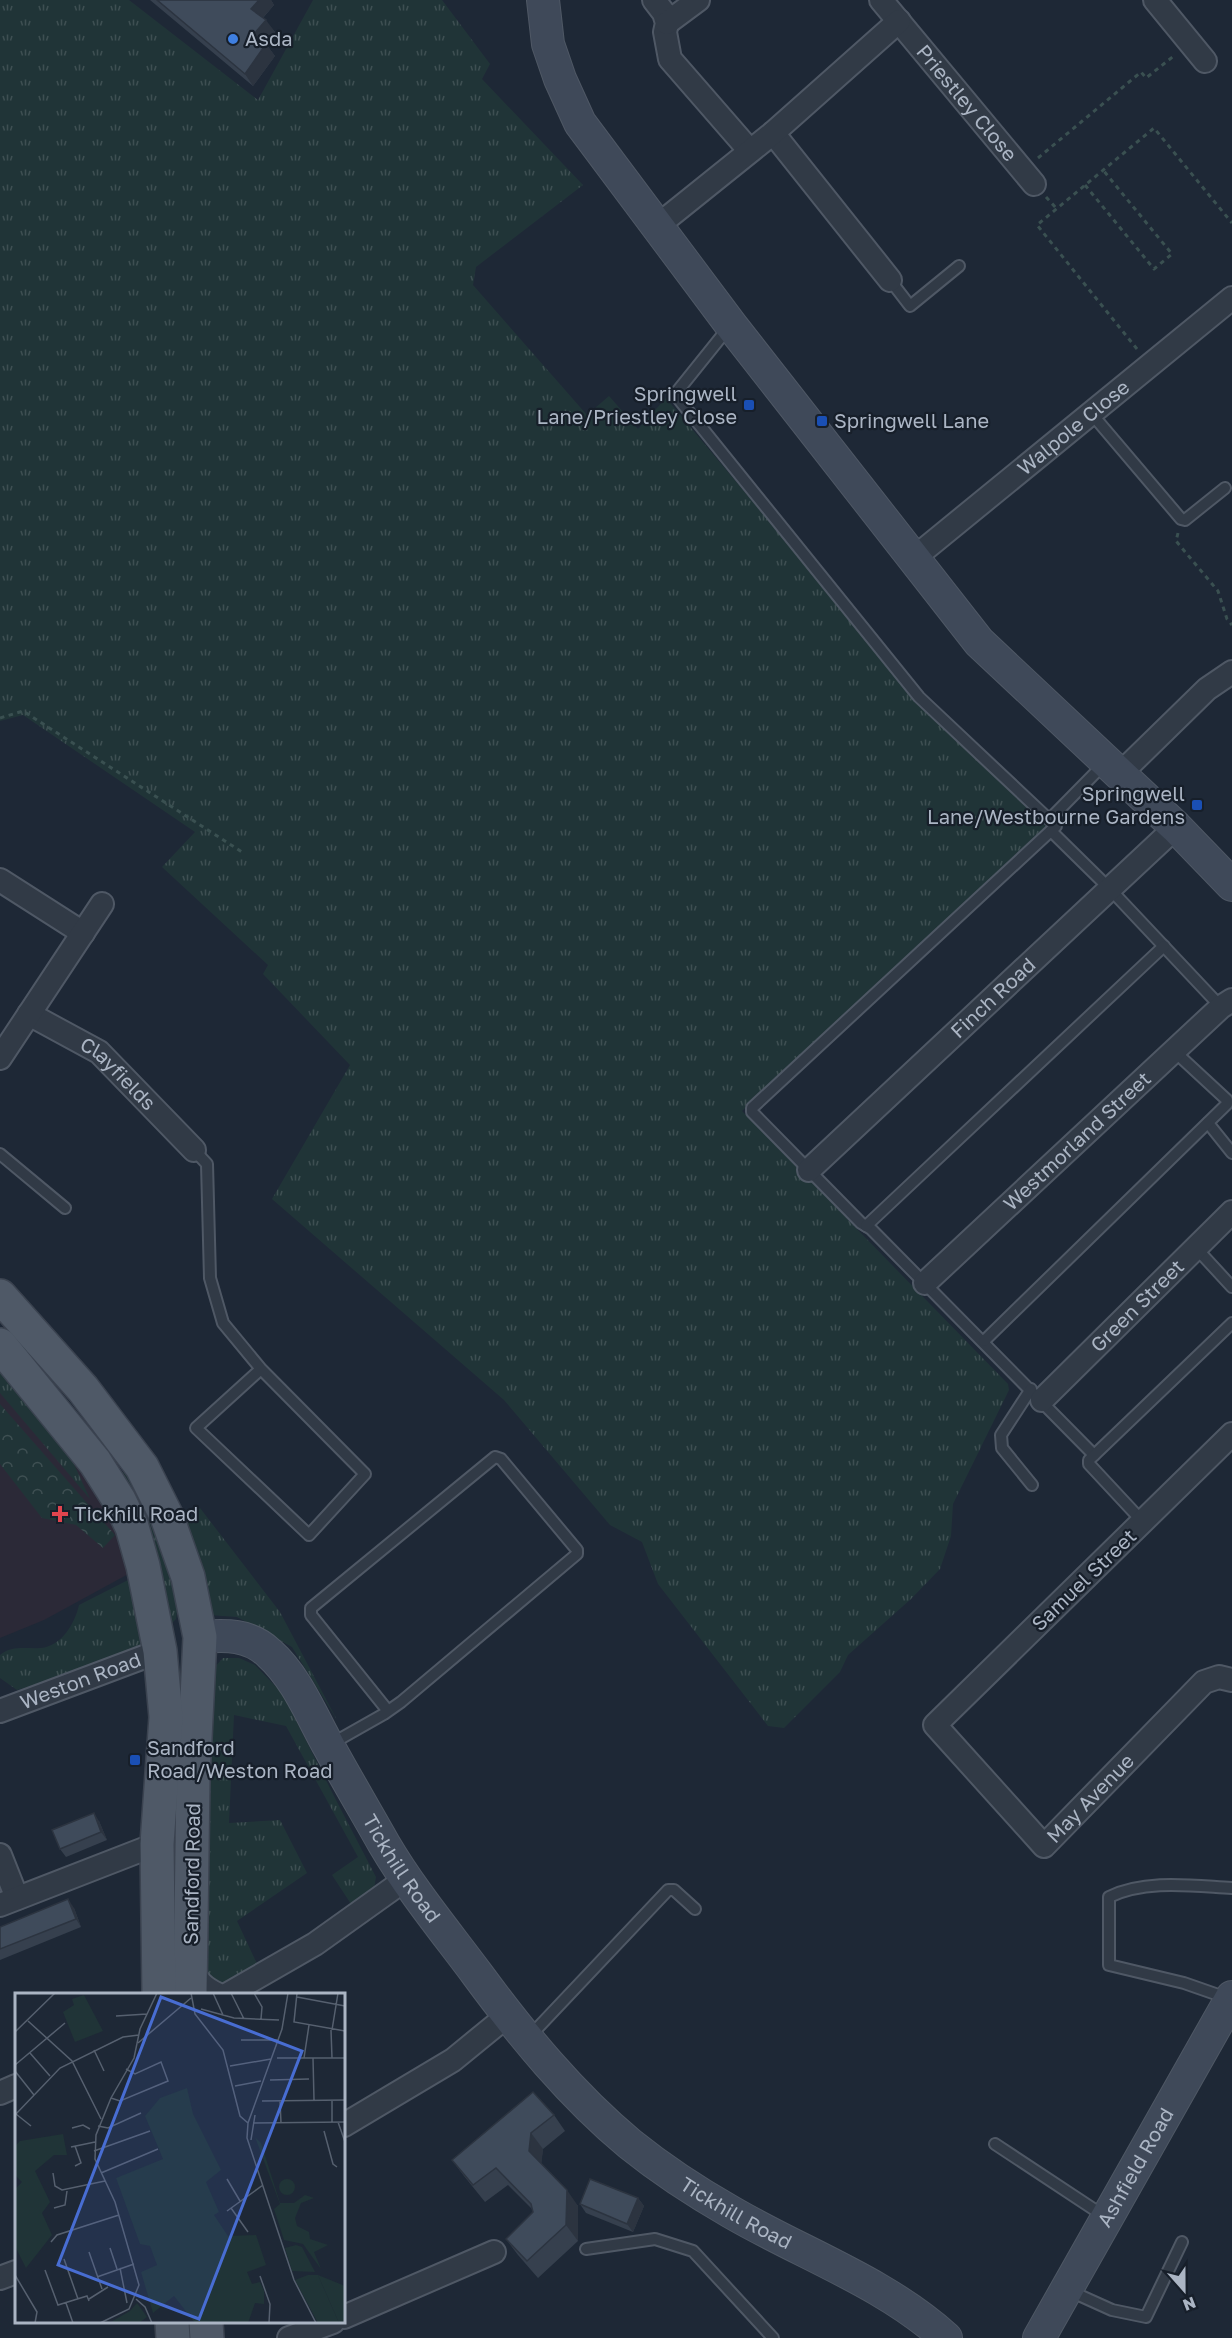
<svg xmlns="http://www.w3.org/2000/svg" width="1232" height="2338" font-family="'Golos Text',sans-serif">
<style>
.medical{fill:#2b2937}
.grass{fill:url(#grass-tufts)}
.forest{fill:url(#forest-crowns)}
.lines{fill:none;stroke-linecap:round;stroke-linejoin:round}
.lane-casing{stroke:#4f5865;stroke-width:14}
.street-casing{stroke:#4f5865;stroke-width:26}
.secondary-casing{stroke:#4f5865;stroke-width:34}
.primary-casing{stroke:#3b4350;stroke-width:36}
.path{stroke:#3a5051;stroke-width:3;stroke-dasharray:4.5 4.5;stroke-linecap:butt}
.lane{stroke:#313a46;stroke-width:10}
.street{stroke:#313a46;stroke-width:22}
.secondary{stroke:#3f4959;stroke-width:32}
.primary{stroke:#4f5967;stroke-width:33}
.wall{fill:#36404e}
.shaded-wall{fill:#2c3440}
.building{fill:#3f4b5b;stroke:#2c3440;stroke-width:1.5}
.shop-dot{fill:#3f7fe0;stroke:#171f2a;stroke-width:2}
.transit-dot{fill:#1a4fb4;stroke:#171f2a;stroke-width:2}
.health-dot{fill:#e0444e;stroke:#171f2a;stroke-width:2}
.labels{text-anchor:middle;stroke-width:4.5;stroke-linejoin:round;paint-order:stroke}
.poi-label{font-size:20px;fill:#abb5c4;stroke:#171f2a;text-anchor:start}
.street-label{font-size:20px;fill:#abb5c4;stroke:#171f2a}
.inset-road{fill:none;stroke:#56606f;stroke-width:1.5}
.view{fill:#486dd2;fill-opacity:0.15;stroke:#486dd2;stroke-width:3}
.inset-edge{fill:none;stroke:#abb5c4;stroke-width:3}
</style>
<defs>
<pattern id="grass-tufts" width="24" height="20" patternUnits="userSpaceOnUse" patternTransform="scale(1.5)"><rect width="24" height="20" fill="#203437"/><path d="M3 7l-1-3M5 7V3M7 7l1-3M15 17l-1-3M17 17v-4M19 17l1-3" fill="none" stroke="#3e4f52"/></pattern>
<pattern id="forest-crowns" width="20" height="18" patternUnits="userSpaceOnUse" patternTransform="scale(1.5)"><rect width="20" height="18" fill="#203437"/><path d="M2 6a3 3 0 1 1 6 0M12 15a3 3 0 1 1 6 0" fill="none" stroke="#3e4f52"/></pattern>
</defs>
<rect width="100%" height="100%" fill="#1e2836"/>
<path class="medical" d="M 0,1345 L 143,1566 L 44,1620 L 0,1638 Z"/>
<g class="grass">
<path d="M 0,0 L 129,0 L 258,100 L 313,0 L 442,0 L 490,64 L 482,79 L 583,185 L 476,267 L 473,285 L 587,415 L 609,396 L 638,429 L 666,398 L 935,719 L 1046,826 L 742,1111 L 1008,1384 L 1009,1390 L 953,1504 L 951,1536 L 940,1569 L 911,1599 L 848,1655 L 840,1672 L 784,1728 L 768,1726 L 658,1584 L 642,1542 L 610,1525 L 504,1400 L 272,1199 L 350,1065 L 263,974 L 268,965 L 162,867 L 195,832 L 23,715 L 0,721 Z"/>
<path d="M 0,1368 L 73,1462 L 90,1499 L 0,1393 Z"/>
<path d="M 115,1472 L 135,1473 L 179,1595 L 176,1619 L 169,1626 Z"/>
<path d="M 166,1491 L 191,1517 L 200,1508 L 280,1612 L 337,1720 L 292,1647 L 237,1617 L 209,1615 Z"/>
<path d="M 134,1577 L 147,1635 L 139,1648 L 79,1672 L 17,1690 L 0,1678 L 0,1655 C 12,1645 26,1649 41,1648 C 62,1646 75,1623 79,1605 Z"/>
<path d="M 223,1658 L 239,1658 L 255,1665 L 282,1693 L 338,1804 L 376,1877 L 374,1888 L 351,1904 L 332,1875 L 358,1857 L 286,1726 L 234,1715 L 229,1823 L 280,1820 L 307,1873 L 237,1921 L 257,1964 L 228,1984 L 214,1986 L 200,1970 L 213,1669 Z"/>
</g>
<path class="forest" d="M 0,1404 L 115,1535 L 103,1548 L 76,1525 L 42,1518 L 0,1464 Z"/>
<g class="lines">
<g class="lane-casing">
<g id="lane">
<path d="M 890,280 L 910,306 L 959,266"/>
<path d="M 729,327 L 676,393 L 677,397 L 919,697 L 1056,826 L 752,1108 L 752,1112 L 861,1223 L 871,1229 L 1094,1455"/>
<path d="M 1091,413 L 1181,519 L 1185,520 L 1225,488"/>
<path d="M 1050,819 L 1104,764"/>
<path d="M 1051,831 L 1109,888 L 1221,1007"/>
<path d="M 1208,1123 L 1232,1153"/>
<path d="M 194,1150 L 207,1164 L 210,1278 L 223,1323 L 261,1369 L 365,1474 L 309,1535 L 196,1428 L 261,1369"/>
<path d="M 0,1154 L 65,1208"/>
<path d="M 866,1226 L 1164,946"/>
<path d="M 1196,1248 L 1232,1287"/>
<path d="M 984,1341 L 1227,1104 L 1227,1100 L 1174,1051"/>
<path d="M 1031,1389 L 1001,1435 L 1002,1448 L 1032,1485"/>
<path d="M 1143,1522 L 1089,1464 L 1089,1460 L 1232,1323"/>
<path d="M 331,1744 L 384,1714 L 401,1702 L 577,1554 L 577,1550 L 501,1459 L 495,1457 L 311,1608 L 311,1615 L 388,1711"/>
<path d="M 1227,1998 L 1184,1983 L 1109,1965 L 1109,1897 C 1146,1879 1193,1886 1232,1888"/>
<path d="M 530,2036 L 668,1890 L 674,1890 L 695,1909"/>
<path d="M 995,2144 L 1104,2216"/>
<path d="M 586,2249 L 655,2239 L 693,2251 L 773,2338"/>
<path d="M 1070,2291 L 1112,2310 L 1146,2317 L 1182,2242"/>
</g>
</g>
<g class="street-casing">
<g id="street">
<path d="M 654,0 L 664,13 L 667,23 L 665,32 L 670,59 L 750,151"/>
<path id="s1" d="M 881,0 L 1034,184"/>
<path d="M 1155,0 L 1205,61"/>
<path d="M 667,23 L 698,0"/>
<path d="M 773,133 L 890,280"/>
<path d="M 656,227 L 773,133 L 899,21"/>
<path id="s2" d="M 914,558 L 1232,298"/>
<path d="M 1120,774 L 1207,689 L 1232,672"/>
<path d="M 0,880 L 83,933"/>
<path id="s3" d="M 29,1014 L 99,1052 L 194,1150"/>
<path d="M 0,1058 L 102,904"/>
<path id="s4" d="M 809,1170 L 1176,827"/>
<path id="s5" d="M 925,1283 L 1221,1007 L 1232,1000"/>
<path id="s6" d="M 1042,1400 L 1232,1212"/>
<path id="s7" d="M 1232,1434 L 935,1725 L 1044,1846 L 1204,1682 L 1219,1677 L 1232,1680"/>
<path id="s8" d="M 0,1711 L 160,1651"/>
<path d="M 0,1855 L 17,1898"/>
<path d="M 0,1905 L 157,1844"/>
<path d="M 191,1968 C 197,1981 204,1988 217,1994"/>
<path d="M 228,1994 L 315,1944 L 406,1879"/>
<path d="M 0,2093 L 16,2086"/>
<path d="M 344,2125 L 453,2060 L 508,2015"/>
<path d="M 0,2278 L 16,2272"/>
<path d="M 344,2317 L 494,2252"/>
<path d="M 289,2338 L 333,2322"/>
</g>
</g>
<g class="secondary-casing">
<g id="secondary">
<path d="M 543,0 L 548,44 L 560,79 L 580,123 L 731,325 L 979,642 L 1176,827 L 1232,885"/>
<path id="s9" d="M 200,1637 C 226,1635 249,1634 269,1653 C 297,1678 311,1715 329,1747 C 347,1780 366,1812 384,1844 C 411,1890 445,1931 477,1974 C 522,2035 571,2095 630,2144 C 661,2169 696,2192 731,2212 C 803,2254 884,2282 946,2338"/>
<path id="s10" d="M 1039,2338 L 1232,1997"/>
</g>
</g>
<g class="primary-casing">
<g id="primary">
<path d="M 0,1296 L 83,1389 L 142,1467 L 167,1517 L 188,1577 L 200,1637 L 193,1778 L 190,1994"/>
<path d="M 0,1345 L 95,1462 L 119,1500 L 132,1527 L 143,1566 L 160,1651 L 166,1717 L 157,1844 L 159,1994"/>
<path d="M 172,2322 L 173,2338"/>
<path d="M 206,2322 L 207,2338"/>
</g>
</g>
<g class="path">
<path d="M 1038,158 L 1141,72 L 1146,78 L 1175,55"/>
<path d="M 1085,185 L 1154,269 L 1172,254 L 1103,170"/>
<path d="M 1046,197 L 1057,209"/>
<path d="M 1137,349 L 1037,225 L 1154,128 L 1232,223"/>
<path d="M 1178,533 L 1176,541 L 1218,591 L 1227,619 L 1232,625"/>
<path d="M 0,718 L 23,711 L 242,852"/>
</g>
<use href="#lane" class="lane"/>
<use href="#street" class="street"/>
<use href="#secondary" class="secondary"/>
<use href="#primary" class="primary"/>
</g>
<g class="wall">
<path d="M 150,0 L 271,0 L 274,5 L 263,18 L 275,32 L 266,44 L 275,56 L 253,86 Z"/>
<path d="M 99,1821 L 107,1840 L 66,1857 L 60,1849 Z"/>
<path d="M 74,1908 L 81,1927 L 0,1960 L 0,1927 Z"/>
<path d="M 554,2115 L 565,2131 L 543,2149 L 541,2164 L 578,2206 L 578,2241 L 538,2278 L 518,2255 L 506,2239 L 533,2212 L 532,2209 L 508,2185 L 485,2202 L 464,2176 L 452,2160 Z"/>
<path d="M 638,2198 L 644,2206 L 633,2232 L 586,2213 L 580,2204 Z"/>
</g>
<g class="shaded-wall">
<path d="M 259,0 L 271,0 L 274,5 L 260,21 L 251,9 Z"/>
<path d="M 266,20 L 275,32 L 263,47 L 254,34 Z"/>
<path d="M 266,44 L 275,56 L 253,86 L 245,74 Z"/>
<path d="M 94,1813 L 99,1821 L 107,1840 L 101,1832 Z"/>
<path d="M 68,1899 L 74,1908 L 81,1927 L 76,1919 Z"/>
<path d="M 531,2133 L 543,2149 L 541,2168 L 529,2151 Z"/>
<path d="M 567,2190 L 578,2206 L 578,2241 L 566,2225 Z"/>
<path d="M 638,2198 L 644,2206 L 633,2232 L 627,2224 Z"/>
</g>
<g class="building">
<path d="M 157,0 L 259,0 L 251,9 L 266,20 L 254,34 L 266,44 L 245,74 Z"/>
<path d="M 94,1813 L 101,1832 L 60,1849 L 52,1830 Z"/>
<path d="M 68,1899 L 76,1919 L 0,1949 L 0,1927 Z"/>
<path d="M 533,2092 L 554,2115 L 531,2133 L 529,2151 L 567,2190 L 566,2225 L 527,2261 L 506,2239 L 533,2212 L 531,2204 L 496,2168 L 473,2185 L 452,2160 Z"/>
<path d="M 590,2179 L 638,2198 L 627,2224 L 580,2204 Z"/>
</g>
<circle class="shop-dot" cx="233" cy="39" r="6"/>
<g class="transit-dot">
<rect x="743" y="399" width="12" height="12" rx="3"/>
<rect x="816" y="415" width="12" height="12" rx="3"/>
<rect x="1191" y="799" width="12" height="12" rx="3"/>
<rect x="129" y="1754" width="12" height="12" rx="3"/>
</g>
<path class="health-dot" d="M57 1505h6v6h6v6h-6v6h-6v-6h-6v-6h6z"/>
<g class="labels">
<g class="poi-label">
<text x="245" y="46">Asda</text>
<text x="737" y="401" text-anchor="end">Springwell<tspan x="737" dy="23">Lane/Priestley Close</tspan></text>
<text x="834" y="428">Springwell Lane</text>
<text x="1185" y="801" text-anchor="end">Springwell<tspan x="1185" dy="23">Lane/Westbourne Gardens</tspan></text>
<text x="74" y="1521">Tickhill Road</text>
<text x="147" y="1755">Sandford<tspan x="147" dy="23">Road/Weston Road</tspan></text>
</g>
<g class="street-label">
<text dy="7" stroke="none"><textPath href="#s1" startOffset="134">Priestley Close</textPath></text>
<text dy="7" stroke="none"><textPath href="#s2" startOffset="206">Walpole Close</textPath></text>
<text dy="7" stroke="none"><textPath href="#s4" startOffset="252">Finch Road</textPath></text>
<text dy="7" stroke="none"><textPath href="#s3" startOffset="108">Clayfields</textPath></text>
<text dy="7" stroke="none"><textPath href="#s5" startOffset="208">Westmorland Street</textPath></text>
<text dy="7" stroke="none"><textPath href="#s6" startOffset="134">Green Street</textPath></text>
<text transform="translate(1084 1580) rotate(-44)" y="7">Samuel Street</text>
<text dy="7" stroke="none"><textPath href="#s8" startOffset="86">Weston Road</textPath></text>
<text dy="7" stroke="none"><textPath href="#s7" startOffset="645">May Avenue</textPath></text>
<text dy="7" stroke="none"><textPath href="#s9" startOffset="327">Tickhill Road</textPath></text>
<text transform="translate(192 1874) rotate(-89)" y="7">Sandford Road</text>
<text dy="7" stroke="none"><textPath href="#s10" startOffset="196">Ashfield Road</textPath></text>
<text dy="7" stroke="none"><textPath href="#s9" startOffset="813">Tickhill Road</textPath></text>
</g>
</g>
<g transform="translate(15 1993)">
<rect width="330" height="330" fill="#1e2836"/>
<path d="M 69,2 L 88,38 L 60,49 L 48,19 L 59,12 L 57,6 ZM 172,95 L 178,121 L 206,177 L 191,189 L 204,219 L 199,222 L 213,243 L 241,242 L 251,272 L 232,279 L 237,291 L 245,289 L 249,298 L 249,311 L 240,310 L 233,330 L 180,330 L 159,303 L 138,320 L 126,279 L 142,272 L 135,253 L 125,251 L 101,185 L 148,166 L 130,123 L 145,105 ZM 48,141 L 52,162 L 39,162 L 20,178 L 35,209 L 27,220 L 37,242 L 11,275 L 0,253 L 0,196 L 7,189 L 0,182 L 0,153 L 5,148 ZM264 194a8 8 0 1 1 16 0a8 8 0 1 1-16 0ZM 303,282 L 330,293 L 330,330 L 324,330 Z" fill="#203437"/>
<path d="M 240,144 L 246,150 L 265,210 L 279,210 L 290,202 L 299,205 L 286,210 L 280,225 L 282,233 L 294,239 L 295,246 L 313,252 L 299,259 L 306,276 L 288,251 L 269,247 L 259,216 L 265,211 ZM 281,252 L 287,254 L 300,279 L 277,278 L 270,255 ZM 293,282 L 303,282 L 324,330 L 303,330 L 280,287 Z" fill="#203437"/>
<path d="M 122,310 L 132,324 L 124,330 L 94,330 L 115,318 Z" fill="#203437"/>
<path class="inset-road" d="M 176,0 L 180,21 L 208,57 L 225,123 L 233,130M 198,0 L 208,22M 216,0 L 229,26M 239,0 L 247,14 L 246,26M 273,0 L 267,36 L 233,130 L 232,145 L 279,287 L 301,330M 282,0 L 279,29 L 330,38M 282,4 L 330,13M 186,16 L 219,25 L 264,27M 101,23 L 132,21M 13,28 L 57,68 L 86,126M 316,37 L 317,65M 317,37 L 323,0M 0,39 L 40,0M 226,47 L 264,47M 123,50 L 176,5M 79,57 L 89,78M 15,60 L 35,83M 262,65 L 330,65M 289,65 L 294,32M 298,65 L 299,107M 0,72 L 50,30M 215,73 L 256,66M 0,78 L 19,102M 255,87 L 294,86M 220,93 L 246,88M 96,105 L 105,108 L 153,88 L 146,69 L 120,81 L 111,76M 317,107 L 317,129M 247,108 L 330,107M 265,108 L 266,130M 1,121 L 16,133M 0,122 L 45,75 L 108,44 L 124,42M 323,129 L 330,149M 238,130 L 330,129M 83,133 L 93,135 L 126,120M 57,135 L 68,132 L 75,136M 309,138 L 318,171 L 322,174M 236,147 L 240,122M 60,153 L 66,170 L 60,173M 56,154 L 80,149M 79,158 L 135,138M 38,180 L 40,193 L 47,197 L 90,188M 86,180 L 143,156M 212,186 L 225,208M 39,215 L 50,212 L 52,198M 216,215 L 233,239M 212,218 L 248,192M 36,249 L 42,242 L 104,222M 95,255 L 102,276M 74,259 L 87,296M 49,266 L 63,306M 105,275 L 112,310M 30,277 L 43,312 L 72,303 L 74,308M 0,282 L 22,319 L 20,330M 245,283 L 255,311 L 254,330M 82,284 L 119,271M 74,306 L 93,294M 121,306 L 130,314 L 137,330M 51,310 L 58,330M 85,330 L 114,316 L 124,292 L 100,209 L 80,166 L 81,142 L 96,105 L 119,65 L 125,36 L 142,0"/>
<path class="view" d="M 146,4 L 287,58 L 184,326 L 43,272 Z"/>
<rect width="330" height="330" class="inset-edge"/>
</g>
<g transform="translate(1184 2290) rotate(159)" stroke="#171f2a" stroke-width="4.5" paint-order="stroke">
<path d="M0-4.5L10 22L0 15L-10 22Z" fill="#abb5c4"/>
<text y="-9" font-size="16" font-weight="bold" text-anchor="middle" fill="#abb5c4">N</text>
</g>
</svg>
